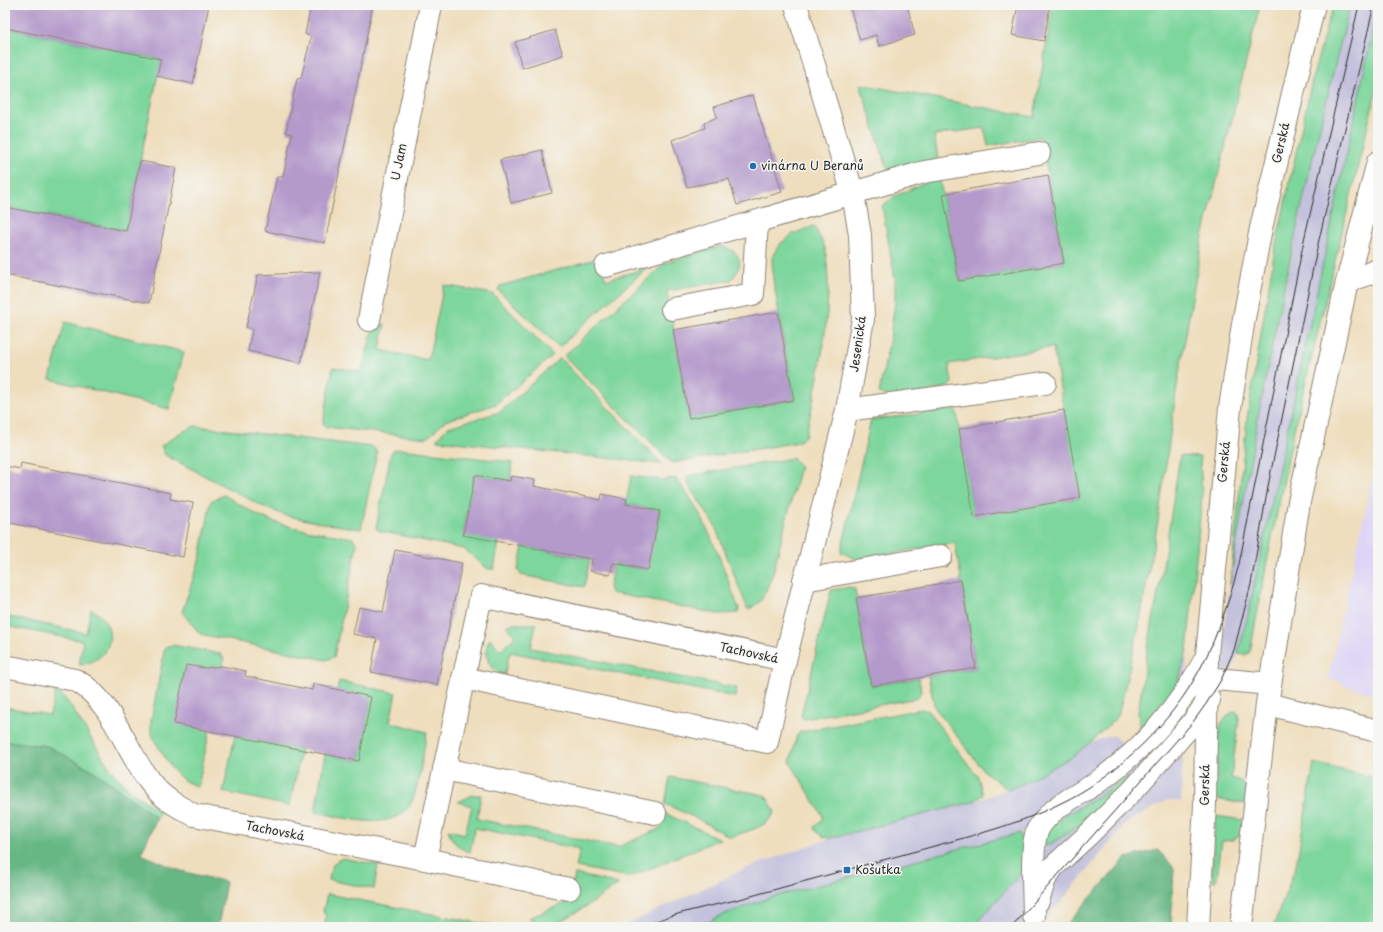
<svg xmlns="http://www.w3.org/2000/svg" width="1383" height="932" font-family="'Playpen Sans',sans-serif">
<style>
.built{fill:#ded5f6}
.industrial{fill:#c3c1dc}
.green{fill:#7dd69c;stroke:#548064}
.forest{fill:#66b784;stroke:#487158}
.building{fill:#b49acb}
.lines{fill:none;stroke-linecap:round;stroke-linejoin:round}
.minor-casing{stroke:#8d8474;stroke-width:24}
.minor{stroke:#fff;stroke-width:22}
.tram{stroke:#2b2b2b;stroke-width:1}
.poi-dot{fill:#1f6fb2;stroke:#f6f6f2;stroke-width:1.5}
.labels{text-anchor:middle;stroke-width:3;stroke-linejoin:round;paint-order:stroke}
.street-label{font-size:12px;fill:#2b2b2b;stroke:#f6f6f2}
.poi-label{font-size:12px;fill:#2b2b2b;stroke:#f6f6f2;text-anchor:start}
</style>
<rect width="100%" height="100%" fill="#f6f6f2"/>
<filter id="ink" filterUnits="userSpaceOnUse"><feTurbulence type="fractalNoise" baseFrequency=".025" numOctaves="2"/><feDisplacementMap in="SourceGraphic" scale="8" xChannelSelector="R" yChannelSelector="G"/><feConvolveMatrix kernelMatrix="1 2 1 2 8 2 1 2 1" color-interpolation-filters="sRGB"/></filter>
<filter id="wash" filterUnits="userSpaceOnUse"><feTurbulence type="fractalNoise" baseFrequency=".012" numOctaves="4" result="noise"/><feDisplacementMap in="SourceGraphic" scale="16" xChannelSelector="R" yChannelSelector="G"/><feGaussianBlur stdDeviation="0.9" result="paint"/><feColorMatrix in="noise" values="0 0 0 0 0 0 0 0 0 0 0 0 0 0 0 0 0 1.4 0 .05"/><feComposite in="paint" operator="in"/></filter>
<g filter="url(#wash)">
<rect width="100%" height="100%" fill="#efdebd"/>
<path class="built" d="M 1378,454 L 1378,695 L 1342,685 L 1342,682 L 1328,678 Z"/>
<g class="industrial">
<path d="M 1350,5 L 1370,5 L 1378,7 L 1263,543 L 1248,615 L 1238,654 L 1231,671 L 1218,670 L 1230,584 L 1258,417 L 1304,198 L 1329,87 Z"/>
<path d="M 1187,651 L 1181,802 L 1167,800 L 1126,823 L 1040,927 L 973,927 L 1029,864 L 1050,844 L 1068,833 L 1123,778 L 1091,801 L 1065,815 L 1051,822 L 1020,833 L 769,898 L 720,916 L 699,927 L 621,927 L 747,868 L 831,838 L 973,802 L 1020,785 L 1072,757 L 1092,742 L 1113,735 L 1122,744 L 1141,731 L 1178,682 Z"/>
</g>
<g class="green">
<path d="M 1053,5 L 1260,5 L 1202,241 L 1177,386 L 1158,521 L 1138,631 L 1118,716 L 1092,741 L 1072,757 L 1020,785 L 1007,789 L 984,771 L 935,708 L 928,676 L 976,668 L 955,543 L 856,559 L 841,552 L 871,420 L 956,409 L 974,516 L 1079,498 L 1053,347 L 949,364 L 952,383 L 948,387 L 894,399 L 879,393 L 890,338 L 895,302 L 895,280 L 882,206 L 895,196 L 933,179 L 940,181 L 959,281 L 1064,263 L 1041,137 L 988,146 L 984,128 L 934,135 L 938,158 L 936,160 L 889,174 L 860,84 L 1034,117 Z"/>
<path d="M 1333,9 L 1349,10 C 1314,145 1284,281 1258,417 C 1248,472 1239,528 1230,584 L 1247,419 L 1275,249 L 1312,80 L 1328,21 Z"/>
<path d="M 1376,16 L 1378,16 L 1378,84 L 1293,434 L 1267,562 L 1250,652 L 1245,655 L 1238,654 L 1248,615 L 1263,543 Z"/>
<path d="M 5,28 L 161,59 L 126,231 L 5,207 Z"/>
<path d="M 814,226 C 817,233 823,241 825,248 C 835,307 818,377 806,435 L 799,442 L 672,463 L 564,356 L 665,263 L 720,246 C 741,251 746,263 731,280 L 667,291 L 689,418 L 794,400 L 773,279 L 772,257 L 779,245 L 793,234 Z"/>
<path d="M 599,258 L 606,280 L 647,268 L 559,347 L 498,290 L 500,286 Z"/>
<path d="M 444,285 L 493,294 L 553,355 L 496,404 L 445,421 L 427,438 L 326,427 L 323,424 L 333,367 L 361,372 L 372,333 L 379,325 L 385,324 L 380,350 L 428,360 Z"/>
<path d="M 65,322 L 184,352 L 169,409 L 50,379 Z"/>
<path d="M 560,358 L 662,464 L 436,440 L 448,427 L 500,412 Z"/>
<path d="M 195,426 L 373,447 L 377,452 L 361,529 L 321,523 L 284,515 L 264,507 L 165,455 L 161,446 L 178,434 Z"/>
<path d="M 400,449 L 512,462 L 510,481 L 475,475 L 463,534 L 499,541 L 494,569 L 488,569 L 464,549 L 379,531 L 376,528 L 391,453 L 395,450 Z"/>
<path d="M 1180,456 L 1200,457 L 1202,497 L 1187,651 L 1178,682 L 1141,731 L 1138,713 L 1146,657 L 1162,572 Z"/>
<path d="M 793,458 L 800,466 L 773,573 L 766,591 L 760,602 L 748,610 L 715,526 L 687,482 L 687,476 Z"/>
<path d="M 631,476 L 663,480 L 675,478 C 706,513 722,565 739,609 L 738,613 L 718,614 L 611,593 L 609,587 L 614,564 L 647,570 L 660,511 L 626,504 Z"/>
<path d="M 224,495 C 236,502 249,511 262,517 C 289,529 324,533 353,538 L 357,544 L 334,657 L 326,660 L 200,634 L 182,612 L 200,558 L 211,501 Z"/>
<path d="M 523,546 L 590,559 L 584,587 L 521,575 L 518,570 Z"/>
<path d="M 850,587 L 855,589 L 871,686 L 919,678 L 921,692 L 917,698 L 804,719 L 801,716 L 831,590 Z"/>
<path d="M 91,609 C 121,626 113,661 79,665 L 83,641 L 5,626 L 5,616 L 86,633 Z"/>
<path d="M 513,624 L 536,624 L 531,648 L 737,688 L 735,697 L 510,652 L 504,676 C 489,668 484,659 488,641 L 491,639 L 500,650 L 515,637 L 507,625 Z"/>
<path d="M 172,645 L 221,654 L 224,660 L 198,787 L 183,780 L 172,769 L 156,743 L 151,732 L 151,721 L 165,647 Z"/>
<path d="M 339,681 L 396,693 L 390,722 L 427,732 C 423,753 420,780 413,799 C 398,836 343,817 315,812 L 325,754 L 359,761 L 370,702 L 336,695 Z"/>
<path d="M 56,690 L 60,693 L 70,705 L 111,770 L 133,793 L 161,812 L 157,818 L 94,771 L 47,746 L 5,741 L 5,707 L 50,715 Z"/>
<path d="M 922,709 L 928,711 L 978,777 L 983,795 L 973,802 L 831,838 C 823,838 817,834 814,827 L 822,821 L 823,816 L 790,762 L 797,735 L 800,732 Z"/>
<path d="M 1235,711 L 1238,713 L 1239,719 L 1231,778 C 1248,781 1247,789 1246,804 L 1215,799 L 1219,728 C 1223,720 1227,715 1235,711 Z"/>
<path d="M 235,736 L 301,749 L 290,806 L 223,792 Z"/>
<path d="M 1314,763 L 1378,779 L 1378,927 L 1273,927 L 1296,866 Z"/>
<path d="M 670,777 L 764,795 L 769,800 L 775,812 C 767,828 747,831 730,837 L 698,819 L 665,804 Z"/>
<path d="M 1126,777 L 1128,778 L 1127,781 C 1102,807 1077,831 1044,847 L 1043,832 L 1065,815 L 1091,801 Z"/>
<path d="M 473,795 L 481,795 L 477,819 L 618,847 L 661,828 L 664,813 L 720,839 L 630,877 L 576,867 L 580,849 L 475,828 L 470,852 C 458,849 452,841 448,830 L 465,834 L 472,806 L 458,802 Z"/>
<path d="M 1215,816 L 1244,820 C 1242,836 1239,841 1222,841 L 1217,878 L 1215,881 L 1213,881 L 1212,878 Z"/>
<path d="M 1020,833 L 1029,864 L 973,927 L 699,927 L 720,916 L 769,898 Z"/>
<path d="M 343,858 L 378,865 L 374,889 L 329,880 C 331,869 331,862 343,858 Z"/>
<path d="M 575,874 L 619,884 C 607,892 558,928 546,925 C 541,924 534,920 529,918 L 570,901 Z"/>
<path d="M 327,894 L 500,927 L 348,927 L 325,923 L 326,917 L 323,911 Z"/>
</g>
<g class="forest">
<path d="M 5,741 L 47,746 L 94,771 L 157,818 L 141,854 L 181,871 L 226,882 L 218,927 L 5,927 Z"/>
<path d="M 1158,850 L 1174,868 L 1171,927 L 1064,927 L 1126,858 Z"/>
</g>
<g id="blocks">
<g class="building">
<path d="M 5,5 L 209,5 L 193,84 L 157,76 L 161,59 L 5,28 Z"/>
<path d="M 311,5 L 373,5 L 325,243 L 265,231 L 277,177 L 283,177 L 292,134 L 286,132 L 297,79 L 301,78 L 311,37 L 305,34 Z"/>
<path d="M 849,5 L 907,5 L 915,35 L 879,46 L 876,35 L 860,40 Z"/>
<path d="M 1018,5 L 1050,5 L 1044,41 L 1012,35 Z"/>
<path d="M 555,30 L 563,55 L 522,68 L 515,42 Z"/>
<path d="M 753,95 L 782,192 L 737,205 L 729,179 L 687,187 L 672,140 L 705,128 L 704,123 L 717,117 L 714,107 Z"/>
<path d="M 542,150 L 552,193 L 511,203 L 500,160 Z"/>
<path d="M 140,161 L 176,168 L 149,303 L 5,275 L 5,207 L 126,231 Z"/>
<path d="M 1048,175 L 1064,263 L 959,281 L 943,194 Z"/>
<path d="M 320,272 L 301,363 L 248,351 L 252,330 L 246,327 L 258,275 Z"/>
<path d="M 778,312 L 794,400 L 689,418 L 673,330 Z"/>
<path d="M 1064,410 L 1080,498 L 974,517 L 959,429 Z"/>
<path d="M 21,463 L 171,493 L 170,499 L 193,503 L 183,557 L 5,522 L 5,466 L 20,469 Z"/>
<path d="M 475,475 L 510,481 L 511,476 L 535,480 L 534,486 L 601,500 L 602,494 L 627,499 L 626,504 L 660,511 L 648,570 L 613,563 L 610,575 L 590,571 L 592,559 L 463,535 Z"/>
<path d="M 395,550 L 462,563 L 437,685 L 371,672 L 377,639 L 353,634 L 359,607 L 383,612 Z"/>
<path d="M 961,580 L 976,668 L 871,686 L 856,598 Z"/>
<path d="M 186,665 L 205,668 L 222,666 L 246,671 L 245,676 L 312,690 L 313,684 L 371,697 L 359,761 L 174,724 Z"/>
</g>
</g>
</g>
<g filter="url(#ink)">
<use href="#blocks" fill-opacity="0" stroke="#8d8474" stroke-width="1"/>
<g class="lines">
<g class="minor-casing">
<g id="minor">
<path d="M 606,266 L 924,172 L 1039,153"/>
<path d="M 1347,282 L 1378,270"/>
<path d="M 672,309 L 753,294 L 757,222"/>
<path d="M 369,320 L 431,5"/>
<path d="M 847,410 L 1045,383"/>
<path d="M 804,580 L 941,556"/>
<path d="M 5,666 L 75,680 C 112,699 125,750 150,782 C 162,798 177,806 194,815 L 425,859 L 481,596 L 785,660"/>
<path d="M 1195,677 L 1270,684"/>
<path d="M 463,678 L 767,742 L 785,660 L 847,410 L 863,319 L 860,235 L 853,194 L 796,5"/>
<path d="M 1267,704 L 1378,731"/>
<path d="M 444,769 L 655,813"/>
<path d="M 425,859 L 569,889"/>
<path d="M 1038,901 L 1045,879 L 1052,868 L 1088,835 L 1133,790 L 1191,725 L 1209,700"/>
<path d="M 1034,916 C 1034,897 1030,844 1038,829 C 1052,805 1078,796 1099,781 C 1146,746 1179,709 1206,658"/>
<path d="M 1198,927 L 1205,805 L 1207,655 L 1230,408 L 1244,318 L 1261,228 L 1314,5"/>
<path d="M 1241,927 L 1267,704 L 1299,502 L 1347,282 L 1378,162"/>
</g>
</g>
<use href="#minor" class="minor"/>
<g class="tram">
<path d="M 642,927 C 674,912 709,907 744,898 C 823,876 902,855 982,833 C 1009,825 1036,816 1061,803 C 1110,780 1164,730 1192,683 C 1214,647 1228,606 1239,564 L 1304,240 L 1359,5"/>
<path d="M 1012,927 L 1193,722 L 1206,704 L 1221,680 L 1234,650 L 1251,584 L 1269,481 L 1318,244 L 1374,5"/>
</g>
</g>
</g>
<g class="poi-dot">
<circle cx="753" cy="166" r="4"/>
<rect x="843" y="866" width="8" height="8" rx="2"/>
</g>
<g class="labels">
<g class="street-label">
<text transform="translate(1281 143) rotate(-77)" y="4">Gerská</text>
<text transform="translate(399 162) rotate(-79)" y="4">U Jam</text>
<text transform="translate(858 344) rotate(-82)" y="4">Jesenická</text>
<text transform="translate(1224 462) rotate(-85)" y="4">Gerská</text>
<text transform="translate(749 653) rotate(12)" y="4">Tachovská</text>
<text transform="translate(1205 785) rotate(-89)" y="4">Gerská</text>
<text transform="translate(275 831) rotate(11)" y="4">Tachovská</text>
</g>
<g class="poi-label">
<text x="761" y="170">vinárna U Beranů</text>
<text x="855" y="874">Košutka</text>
</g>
</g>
<rect width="1383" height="932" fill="none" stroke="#f6f6f2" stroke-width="20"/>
</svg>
